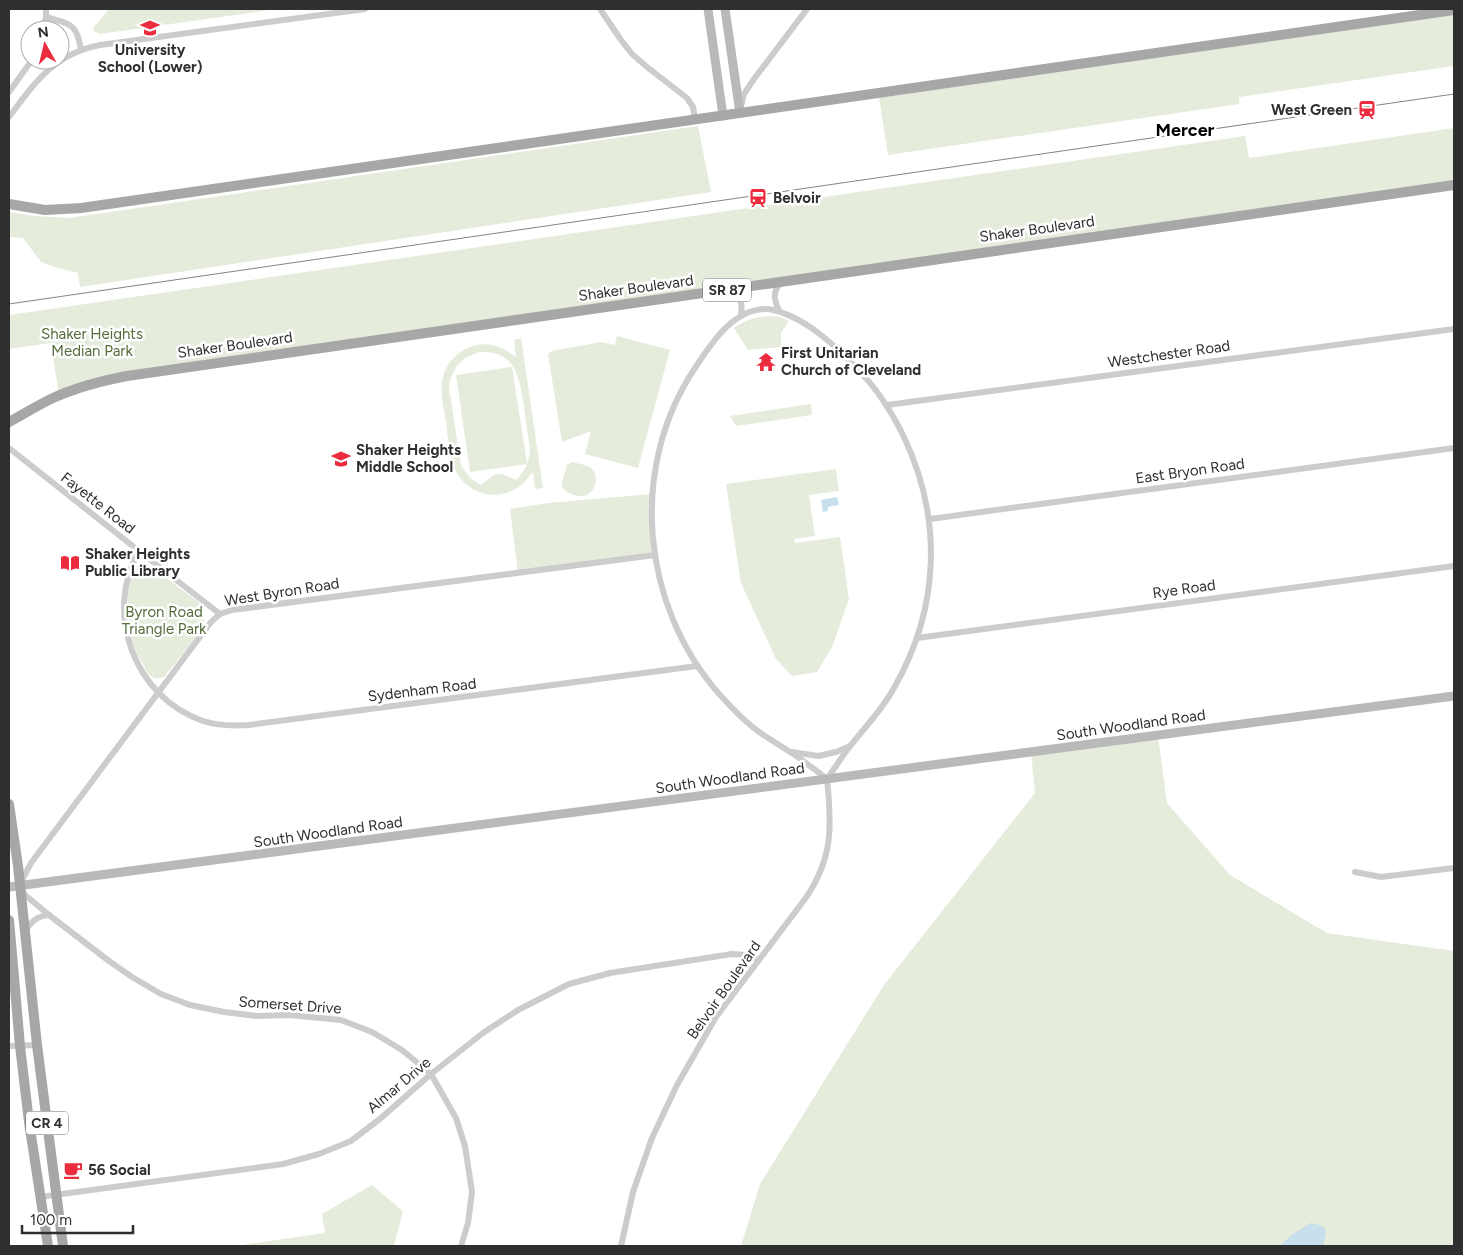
<svg xmlns="http://www.w3.org/2000/svg" width="1463" height="1255" font-family="Figtree,sans-serif">
<style>
.green{fill:#e5ecdc;fill-rule:evenodd}
.water{fill:#c8dfed}
.lines{fill:none;stroke-linecap:round;stroke-linejoin:round}
.street{stroke:#ccc;stroke-width:6}
.secondary{stroke:#b9b9b9;stroke-width:9}
.primary{stroke:#a7a7a7;stroke-width:10}
.tram{stroke:#848484;stroke-width:1}
.labels{text-anchor:middle;stroke-width:5;stroke-linejoin:round;paint-order:stroke}
.shield{fill:#fff;stroke:#6d6d6d;stroke-width:1}
.shield-label{font-size:14px;font-weight:bold;fill:#2f2f2f}
.poi-label{font-size:15px;font-weight:bold;fill:#2f2f2f;stroke:#fff;text-anchor:start}
.street-label{font-size:15px;fill:#2f2f2f;stroke:#fff}
.park-label{font-size:15px;fill:#536c3a;stroke:#fff}
.quarter-label{font-size:18px;font-weight:bold;fill:#000;stroke:#fff}
</style>
<rect width="100%" height="100%" fill="#fff"/>
<g class="green">
<path d="M 109,9 L 277,9 L 100,34 L 95,32 L 93,28 Z"/>
<path d="M 1454,15 L 1454,66 L 1239,97 L 1239,104 L 888,155 L 879,98 Z"/>
<path d="M 698,126 L 711,192 L 80,287 L 78,273 L 58,268 L 41,262 L 23,238 L 9,237 L 9,212 L 34,216 L 69,218 Z"/>
<path d="M 1454,128 L 1454,184 L 138,375 L 59,396 L 51,343 L 9,349 L 9,315 L 1245,136 L 1249,158 Z"/>
<path d="M 768,316 L 780,317 L 789,321 L 781,333 L 781,347 L 748,350 L 734,328 C 745,320 755,317 768,316 Z"/>
<path d="M 617,336 L 670,350 L 638,468 L 585,454 L 591,431 L 562,442 L 548,354 L 552,351 L 601,342 L 615,345 Z"/>
<path d="M 521,338 L 543,488 L 535,489 L 533,472 C 528,477 524,484 517,488 C 494,503 464,492 454,467 C 449,453 448,437 446,422 C 444,408 439,391 443,377 C 449,354 473,339 496,346 C 504,348 510,353 516,357 L 514,340 ZM 479,352 C 517,350 519,378 524,407 C 526,421 528,435 530,450 C 529,462 525,471 516,480 C 495,471 498,472 481,485 L 470,478 L 461,465 L 449,387 L 450,380 L 456,367 L 465,358 Z"/>
<path d="M 512,367 L 527,464 L 470,472 L 456,375 Z"/>
<path d="M 811,404 L 812,415 L 736,426 L 730,416 Z"/>
<path d="M 572,462 C 586,466 596,464 596,482 C 594,487 592,493 587,495 C 580,498 563,494 562,485 C 562,479 566,471 567,465 Z"/>
<path d="M 836,469 L 839,491 L 809,495 L 815,536 L 794,539 L 795,543 L 840,537 L 849,599 L 832,647 L 817,672 L 792,676 L 776,659 L 741,583 L 726,484 Z"/>
<path d="M 652,494 L 655,555 L 518,573 L 510,509 L 548,503 Z"/>
<path d="M 146,563 L 200,603 C 203,609 205,615 204,621 C 201,635 174,664 165,676 C 162,678 157,679 154,678 C 149,676 146,671 144,666 C 139,658 135,650 132,641 C 128,624 124,582 136,567 C 139,564 142,564 146,563 Z"/>
<path d="M 1158,736 L 1167,803 L 1230,875 L 1327,933 L 1454,951 L 1454,1246 L 741,1246 L 760,1184 L 884,985 L 1035,793 L 1031,752 Z"/>
<path d="M 372,1185 L 403,1211 L 394,1246 L 236,1246 L 325,1233 L 322,1214 Z"/>
</g>
<g class="water">
<path d="M 837,497 L 839,505 L 828,507 L 828,511 L 823,512 L 821,500 Z"/>
<path d="M 1310,1223 L 1319,1225 L 1325,1228 L 1326,1233 L 1323,1246 L 1280,1246 L 1290,1236 Z"/>
</g>
<g class="lines">
<g class="street">
<path d="M 600,9 L 621,40 L 632,54 L 647,67 L 687,98 L 693,107 L 695,119"/>
<path d="M 46,17 C 70,24 77,23 81,50"/>
<path d="M 43,30 L 46,17 L 46,9"/>
<path d="M 9,92 L 32,60"/>
<path d="M 741,106 L 744,94 L 754,79 L 807,9"/>
<path d="M 9,117 C 36,81 54,54 100,45 L 365,9"/>
<path d="M 732,289 C 740,297 743,304 741,315"/>
<path d="M 768,309 C 805,315 839,349 863,375 C 880,393 892,413 903,435 C 943,518 940,608 894,688 C 882,710 866,726 851,745 C 842,756 835,768 827,779 C 815,770 803,760 790,752 C 781,746 771,740 762,734 C 746,723 733,709 720,695 C 641,606 628,468 695,368 C 712,342 734,308 768,309 Z"/>
<path d="M 779,311 C 774,299 772,293 781,282"/>
<path d="M 887,405 L 1454,329"/>
<path d="M 9,448 L 139,551 L 220,614"/>
<path d="M 930,519 L 1454,448"/>
<path d="M 139,551 C 103,613 135,698 203,721 C 218,726 233,726 249,725 L 697,666"/>
<path d="M 917,638 L 1454,566"/>
<path d="M 792,752 L 818,756 L 836,752 L 850,746"/>
<path d="M 1355,872 L 1381,877 L 1454,868"/>
<path d="M 25,931 C 32,921 37,916 49,915"/>
<path d="M 9,1046 L 37,1045"/>
<path d="M 40,1197 L 283,1164 L 319,1154 L 351,1141 L 381,1118 L 431,1074 L 483,1033 L 518,1010 L 569,984 L 610,973 L 732,954 C 742,954 750,955 758,960"/>
<path d="M 461,1246 L 468,1223 L 472,1192 L 465,1146 L 456,1118 L 431,1074 L 402,1050 L 372,1032 L 341,1020 L 289,1015 L 257,1016 L 224,1012 L 190,1005 L 161,994 L 132,977 L 109,961 L 49,915 L 25,895 L 19,886 L 31,863 L 211,622 L 220,614 L 232,610 L 655,555"/>
<path d="M 621,1246 L 633,1192 L 652,1138 L 677,1085 L 716,1017 L 805,899 C 833,859 832,826 827,779"/>
</g>
<g class="secondary">
<path d="M 708,9 L 723,116"/>
<path d="M 725,9 L 740,113"/>
<path d="M 9,887 L 1454,696"/>
</g>
<g class="primary">
<path d="M 9,204 L 45,210 L 81,208 L 1454,10"/>
<path d="M 9,422 C 24,414 38,405 53,398 C 77,387 101,381 127,376 L 1454,185"/>
<path d="M 9,804 L 18,866 L 37,1045 L 63,1246"/>
<path d="M 9,920 L 20,1046 L 29,1122 L 48,1246"/>
</g>
<path class="tram" d="M 9,304 L 1454,94"/>
</g>
<defs>
<g id="school-bare" transform="scale(1.5)"><path d="M0-5L7-2L0 1L-7-2ZM-4 1L0 2.5L4 1V4Q0 6-4 4Z" fill="#eb2c3f" stroke="#fff" stroke-width="2.5" paint-order="stroke"/></g>
<g id="station-bare" transform="scale(1.5)"><path d="M-3-6H3Q5-6 5-4V2Q5 4 3 4L4.5 6H3L1.5 4h-3L-3 6H-4.5L-3 4Q-5 4-5 2V-4Q-5-6-3-6ZM-3.5-4v3h7v-3ZM-3.5 1v1.5H-2V1ZM2 1v1.5H3.5V1Z" fill="#eb2c3f" stroke="#fff" stroke-width="2.5" paint-order="stroke"/></g>
<g id="temple-bare" transform="scale(1.5)"><path d="M0-6L5-2H3V0L6.5 2.5H4V6H1.5V3h-3V6H-4V2.5H-6.5L-3 0V-2H-5Z" fill="#eb2c3f" stroke="#fff" stroke-width="2.5" paint-order="stroke"/></g>
<g id="library-bare" transform="scale(1.5)"><path d="M-6-4Q-3-5.5-.7-3.5V5Q-3 3-6 4ZM6-4Q3-5.5 .7-3.5V5Q3 3 6 4Z" fill="#eb2c3f" stroke="#fff" stroke-width="2.5" paint-order="stroke"/></g>
<g id="cafe-bare" transform="scale(1.5)"><path d="M-5.5-4.5H6V0H3Q3 3.5 0 3.5H-2.5Q-5.5 3.5-5.5 0ZM3-3.2v2h1.7v-2ZM-6 4.5H4V6H-6Z" fill="#eb2c3f" stroke="#fff" stroke-width="2.5" paint-order="stroke"/></g>
</defs>
<g fill-rule="evenodd">
<use href="#school-bare" x="150" y="28"/>
<use href="#station-bare" x="1367" y="110"/>
<use href="#station-bare" x="758" y="198"/>
<use href="#temple-bare" x="766" y="362"/>
<use href="#school-bare" x="341" y="459"/>
<use href="#library-bare" x="70" y="563"/>
<use href="#cafe-bare" x="73" y="1170"/>
</g>
<g class="labels">
<g class="shield">
<rect x="703" y="278.5" width="48" height="23" rx="4"/>
<rect x="26" y="1111.5" width="42" height="23" rx="4"/>
</g>
<g class="shield-label">
<text x="727" y="295">SR 87</text>
<text x="47" y="1128">CR 4</text>
</g>
<g class="poi-label">
<text x="150" y="55" text-anchor="middle">University<tspan x="150" dy="17">School (Lower)</tspan></text>
<text x="1352" y="115" text-anchor="end">West Green</text>
<text x="773" y="203">Belvoir</text>
<text x="781" y="358">First Unitarian<tspan x="781" dy="17">Church of Cleveland</tspan></text>
<text x="356" y="455">Shaker Heights<tspan x="356" dy="17">Middle School</tspan></text>
<text x="85" y="559">Shaker Heights<tspan x="85" dy="17">Public Library</tspan></text>
<text x="88" y="1175">56 Social</text>
</g>
<g class="street-label">
<text transform="translate(1037 229) rotate(-8)" y="5">Shaker Boulevard</text>
<text transform="translate(636 288) rotate(-8)" y="5">Shaker Boulevard</text>
<text transform="translate(235 345) rotate(-8)" y="5">Shaker Boulevard</text>
<text transform="translate(1169 354) rotate(-8)" y="5">Westchester Road</text>
<text transform="translate(1190 471) rotate(-8)" y="5">East Bryon Road</text>
<text transform="translate(98 503) rotate(38)" y="5">Fayette Road</text>
<text transform="translate(1184 589) rotate(-8)" y="5">Rye Road</text>
<text transform="translate(282 592) rotate(-9)" y="5">West Byron Road</text>
<text transform="translate(422 690) rotate(-7)" y="5">Sydenham Road</text>
<text transform="translate(1131 725) rotate(-8)" y="5">South Woodland Road</text>
<text transform="translate(730 778) rotate(-8)" y="5">South Woodland Road</text>
<text transform="translate(328 832) rotate(-8)" y="5">South Woodland Road</text>
<text transform="translate(724 990) rotate(-55)" y="5">Belvoir Boulevard</text>
<text transform="translate(290 1005) rotate(4)" y="5">Somerset Drive</text>
<text transform="translate(399 1085) rotate(-40)" y="5">Almar Drive</text>
</g>
<g class="park-label">
<text x="92" y="339">Shaker Heights<tspan x="92" dy="17">Median Park</tspan></text>
<text x="164" y="617">Byron Road<tspan x="164" dy="17">Triangle Park</tspan></text>
</g>
<g class="quarter-label">
<text x="1185" y="136">Mercer</text>
</g>
</g>
<rect width="1463" height="1255" fill="none" stroke="#2f2f2f" stroke-width="20"/>
<g transform="translate(45 45) rotate(352)"><circle r="24" fill="#ffffff" stroke="#acacac"/>
<path d="M0-4L9 19L0 12L-9 19Z" fill="#eb2c3f"/>
<text y="-8" font-size="14" font-weight="bold" text-anchor="middle" fill="#2f2f2f">N</text>
</g>
<path d="M22 1225v8h111v-8" fill="none" stroke="#2f2f2f" stroke-width="2.5"/>
<text x="30" y="1225" font-size="15" fill="#2f2f2f" stroke="#ffffff" stroke-width="4" paint-order="stroke">100 m</text>
</svg>
